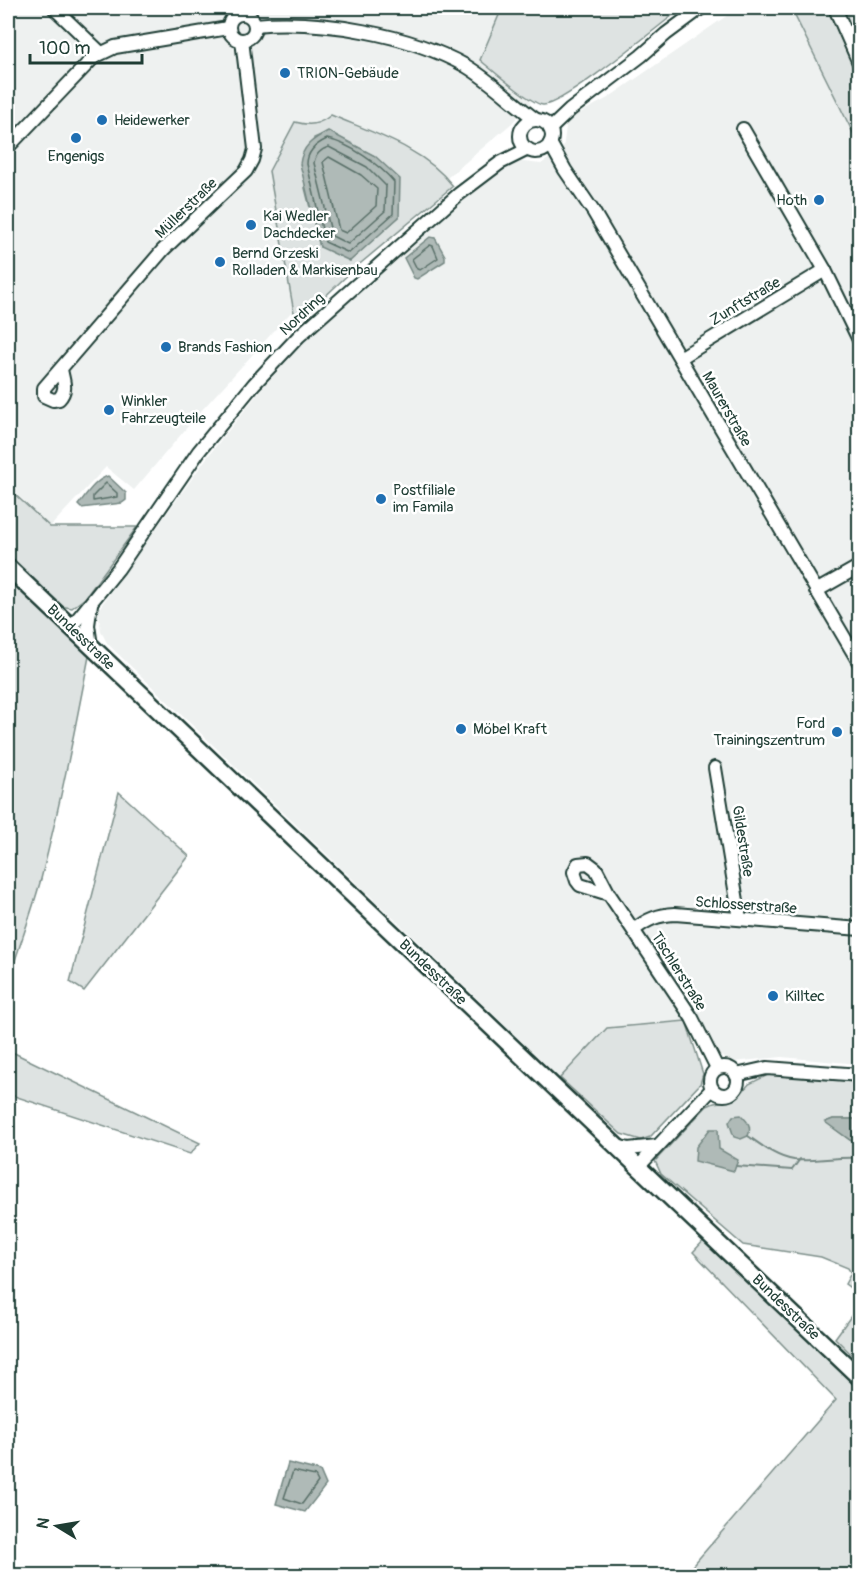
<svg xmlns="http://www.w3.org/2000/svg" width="867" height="1583" font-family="Pangolin,sans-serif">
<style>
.built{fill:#eef1f0}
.green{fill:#dee3e2;stroke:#7e908b;stroke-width:1.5;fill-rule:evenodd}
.water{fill:#afbab7;stroke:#758883;stroke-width:1.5}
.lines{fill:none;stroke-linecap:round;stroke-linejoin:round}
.shore{stroke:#596f68;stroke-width:1.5}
.stream{stroke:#758883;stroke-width:2}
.minor-casing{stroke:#1f3d34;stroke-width:16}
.major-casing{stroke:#1f3d34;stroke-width:20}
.minor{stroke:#fff;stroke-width:12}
.major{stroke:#fff;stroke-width:15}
.poi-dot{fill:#1f6fb2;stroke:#fff;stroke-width:2}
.labels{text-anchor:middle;stroke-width:5;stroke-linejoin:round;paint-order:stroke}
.poi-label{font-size:15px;fill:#1f3d34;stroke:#fff;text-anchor:start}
.street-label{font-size:15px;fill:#1f3d34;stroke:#fff}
</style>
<rect width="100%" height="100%" fill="#fff"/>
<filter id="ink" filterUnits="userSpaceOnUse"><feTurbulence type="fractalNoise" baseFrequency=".0167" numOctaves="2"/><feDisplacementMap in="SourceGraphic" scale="12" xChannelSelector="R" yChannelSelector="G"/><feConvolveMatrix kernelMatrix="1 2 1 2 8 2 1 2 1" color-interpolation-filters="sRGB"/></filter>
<g filter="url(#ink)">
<g class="built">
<path d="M 8,8 L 502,8 L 521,92 L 531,102 L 512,123 L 447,178 L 411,149 L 331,115 L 321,123 L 307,125 L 269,171 L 294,309 L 200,412 L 134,490 L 106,467 L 50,527 L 8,485 Z"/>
<path d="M 738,8 L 791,8 L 859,145 L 859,1064 L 782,1057 L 733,1062 L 719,1055 L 695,1016 L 686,1021 L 608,1028 L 560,1078 L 117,653 L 107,643 L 101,631 L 98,610 L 208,456 L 264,386 L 328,317 L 451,209 L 497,171 L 515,161 L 541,164 L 563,149 L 567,120 L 608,98 Z"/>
</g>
<g class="green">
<path d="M 502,8 L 682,8 C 661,24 562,106 543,105 C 532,105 491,69 480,60 Z"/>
<path d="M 791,8 L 827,8 L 859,78 L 859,145 Z"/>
<path d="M 840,8 L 859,8 L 859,51 Z"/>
<path d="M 331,115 C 373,133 424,148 453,186 L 355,268 L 296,324 L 269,171 L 295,122 C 310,126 319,125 331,115 ZM 328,132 L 375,156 L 399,217 L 385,229 L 320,247 L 305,188 L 314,138 Z"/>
<path d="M 8,488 L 50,527 L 137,527 L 85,598 L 72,608 L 59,606 L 8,557 Z"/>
<path d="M 8,567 L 91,646 C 76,724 61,802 41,879 C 32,912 20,944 10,976 L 8,974 Z"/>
<path d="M 119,792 L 189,856 L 84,991 L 70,982 Z"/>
<path d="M 686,1021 L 703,1074 L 700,1084 L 650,1137 L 641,1140 L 621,1134 L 560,1078 L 607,1028 Z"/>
<path d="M 8,1050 L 200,1143 L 190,1154 L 8,1094 Z"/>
<path d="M 772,1073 L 859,1081 L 859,1119 L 833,1119 L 826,1122 L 850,1140 L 859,1144 L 859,1294 L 845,1284 L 851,1273 L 848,1268 L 821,1257 L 743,1245 L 661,1174 L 655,1161 L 707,1106 L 714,1103 L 733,1100 L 739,1096 L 749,1084 Z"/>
<path d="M 709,1235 L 858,1376 L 853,1382 L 860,1390 L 859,1575 L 703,1576 L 688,1571 L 836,1400 L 693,1252 Z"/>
<path d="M 859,1305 L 859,1362 L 835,1338 Z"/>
</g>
<g class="water">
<path d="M 328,131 L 375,156 L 400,179 L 399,217 L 350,261 L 320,247 L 300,164 C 302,146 313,139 328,131 Z"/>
<path d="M 430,237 L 435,238 L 445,256 L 445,261 L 417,279 L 414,278 L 404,258 Z"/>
<path d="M 108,476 L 126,493 L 126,500 L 122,503 L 81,508 L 78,505 C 86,495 95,480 108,476 Z"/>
<path d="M 741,1115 C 748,1122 752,1126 748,1136 L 741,1139 L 734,1137 L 729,1122 L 733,1116 Z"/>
<path d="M 833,1119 L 859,1119 L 859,1144 L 850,1140 L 825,1122 Z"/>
<path d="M 710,1129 L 718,1129 L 719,1149 L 738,1160 L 734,1171 L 695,1161 L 696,1147 Z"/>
<path d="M 288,1463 L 320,1471 L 326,1485 L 305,1512 L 276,1504 Z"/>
</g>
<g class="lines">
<g class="shore">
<path d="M 327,139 C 349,143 380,165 394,182 L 393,214 L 349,253 L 325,242 L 307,164 C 307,151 316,144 327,139 Z"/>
<path d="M 329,147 L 367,167 L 386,186 L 385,211 L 348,244 L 332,236 L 314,163 C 315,155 321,149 329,147 Z"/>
<path d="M 329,157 L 361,175 L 377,189 L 376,206 L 346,233 L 339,230 L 323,162 Z"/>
<path d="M 430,245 L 433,246 L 438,258 L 420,270 L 417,269 L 412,259 Z"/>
<path d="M 106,483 L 117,493 L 117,497 L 93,501 L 93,496 Z"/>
<path d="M 293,1471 L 315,1476 L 318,1482 L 302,1504 L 284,1498 Z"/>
</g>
<g class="stream">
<path d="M 748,1136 C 761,1145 777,1158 794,1160 C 815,1162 838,1156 860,1158"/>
<path d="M 736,1166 L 792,1170 L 800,1159"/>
</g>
<g class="minor-casing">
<g id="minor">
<path d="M 54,8 L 101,53"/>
<path d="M 835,8 L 860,65"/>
<circle cx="242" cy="27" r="13"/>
<path d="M 255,25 C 320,19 409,34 466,66 C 491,81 512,102 535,119"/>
<circle cx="536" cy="136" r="16"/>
<path d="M 550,129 L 570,110 L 641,56 L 666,34 L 701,8"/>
<path d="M 743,129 L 825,270"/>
<path d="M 550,143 L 565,170 L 593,211 L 860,664"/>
<path d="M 8,147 L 94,57 L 115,47 L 228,28"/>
<path d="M 680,358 L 825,270 L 860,342"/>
<path d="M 61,369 C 63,382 68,389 59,399 L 53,400 L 44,396 L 44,388 L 163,250 L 246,171 L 252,160 L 255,149 L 242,40"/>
<path d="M 816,591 L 860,566"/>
<path d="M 71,627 L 118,569 L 199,451 L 254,384 L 299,336 L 459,194 L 500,163 L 528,149"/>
<path d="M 91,646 L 88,625 L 91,604"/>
<path d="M 715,768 L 740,919"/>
<path d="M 609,894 L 580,885 L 577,881 L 574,872 L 578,864 L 588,863 L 596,869 L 609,894 L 692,1018 L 717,1068"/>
<path d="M 635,929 C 648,919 658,915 675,914 L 860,929"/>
<circle cx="724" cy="1081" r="14"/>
<path d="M 736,1075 L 767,1068 L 860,1075"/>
<path d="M 617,1146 L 628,1149 L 657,1146"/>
<path d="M 638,1167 L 712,1089"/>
</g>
</g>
<g class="major-casing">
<path id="major" d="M 8,567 L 860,1378"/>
</g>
<use href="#minor" class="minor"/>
<use href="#major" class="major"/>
</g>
</g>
<g class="poi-dot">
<circle cx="285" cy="73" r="6"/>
<circle cx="102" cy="120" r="6"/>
<circle cx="76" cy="138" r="6"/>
<circle cx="819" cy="200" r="6"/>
<circle cx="251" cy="225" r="6"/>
<circle cx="220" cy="262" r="6"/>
<circle cx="166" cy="347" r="6"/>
<circle cx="109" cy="410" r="6"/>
<circle cx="381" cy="499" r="6"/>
<circle cx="461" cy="729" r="6"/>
<circle cx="837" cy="732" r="6"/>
<circle cx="773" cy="996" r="6"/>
</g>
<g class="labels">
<g class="poi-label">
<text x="297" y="78">TRION-Gebäude</text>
<text x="114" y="125">Heidewerker</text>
<text x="76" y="161" text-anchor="middle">Engenigs</text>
<text x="807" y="205" text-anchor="end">Hoth</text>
<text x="263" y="221">Kai Wedler<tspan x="263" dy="17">Dachdecker</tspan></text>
<text x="232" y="258">Bernd Grzeski<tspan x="232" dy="17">Rolladen &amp; Markisenbau</tspan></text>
<text x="178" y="352">Brands Fashion</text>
<text x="121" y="406">Winkler<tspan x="121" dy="17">Fahrzeugteile</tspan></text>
<text x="393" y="495">Postfiliale<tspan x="393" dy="17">im Famila</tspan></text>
<text x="825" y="728" text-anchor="end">Ford<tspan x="825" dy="17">Trainingszentrum</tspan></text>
<text x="473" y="734">Möbel Kraft</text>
<text x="785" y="1001">Killtec</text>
</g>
<g class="street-label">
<text transform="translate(186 208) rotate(-44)" y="5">Müllerstraße</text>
<text transform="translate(745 301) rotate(-31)" y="5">Zunftstraße</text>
<text transform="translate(302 314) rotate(-43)" y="5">Nordring</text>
<text transform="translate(727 409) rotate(60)" y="5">Maurerstraße</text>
<text transform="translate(81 637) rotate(44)" y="5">Bundesstraße</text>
<text transform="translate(743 841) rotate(81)" y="5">Gildestraße</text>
<text transform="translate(746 905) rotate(4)" y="5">Schlosserstraße</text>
<text transform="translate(679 971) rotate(58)" y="5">Tischlerstraße</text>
<text transform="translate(433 972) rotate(44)" y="5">Bundesstraße</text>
<text transform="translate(786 1307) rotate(44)" y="5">Bundesstraße</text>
</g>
</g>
<rect width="867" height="1583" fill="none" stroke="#fff" stroke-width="30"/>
<rect x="15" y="15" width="837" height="1553" fill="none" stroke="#1f3d34" stroke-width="2" filter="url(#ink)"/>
<g transform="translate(57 1526) rotate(281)" stroke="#ffffff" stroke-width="4.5" paint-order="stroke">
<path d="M0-4.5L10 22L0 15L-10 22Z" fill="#1f3d34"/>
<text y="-9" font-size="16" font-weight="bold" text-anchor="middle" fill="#1f3d34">N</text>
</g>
<path d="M30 54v9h112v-9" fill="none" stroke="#1f3d34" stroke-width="3"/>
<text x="39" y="54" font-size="18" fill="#1f3d34" stroke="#ffffff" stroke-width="4.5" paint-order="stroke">100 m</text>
</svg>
